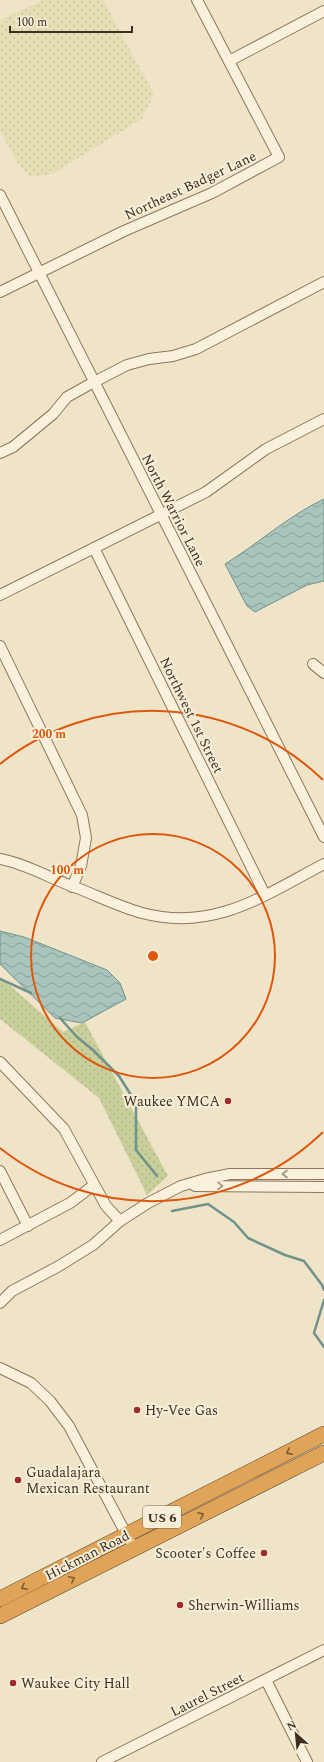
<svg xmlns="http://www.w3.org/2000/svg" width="324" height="1762" font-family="Spectral,serif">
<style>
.farmland{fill:url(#farmland-dots)}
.park{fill:url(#park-dots)}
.water{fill:url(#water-waves);stroke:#6f938a}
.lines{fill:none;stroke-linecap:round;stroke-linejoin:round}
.stream{stroke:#6f938a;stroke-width:2.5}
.minor-casing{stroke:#8d765c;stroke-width:12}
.highway-casing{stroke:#5b4430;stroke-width:16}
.minor{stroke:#faf1dc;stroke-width:10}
.highway{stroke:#e0a458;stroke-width:15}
.oneway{stroke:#9c907e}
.oneway2{stroke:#7e5d36}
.ring{fill:none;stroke:#df570d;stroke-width:2}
.poi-dot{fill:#9e2a2b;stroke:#f7eed8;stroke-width:1.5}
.labels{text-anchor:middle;stroke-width:4;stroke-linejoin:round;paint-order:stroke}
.shield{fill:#f7eed8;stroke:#756857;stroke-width:1}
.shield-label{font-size:13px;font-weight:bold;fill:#3d2e20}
.street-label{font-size:14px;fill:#3d2e20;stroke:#f7eed8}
.poi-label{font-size:14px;fill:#3d2e20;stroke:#f7eed8;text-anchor:start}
.centre{fill:#df570d;stroke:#f7eed8;stroke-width:2}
.ring-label{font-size:12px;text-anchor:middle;font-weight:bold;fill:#df570d;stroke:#f7eed8;stroke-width:4;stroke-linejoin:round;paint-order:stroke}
</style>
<defs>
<pattern id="farmland-dots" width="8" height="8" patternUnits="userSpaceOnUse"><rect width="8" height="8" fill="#e6deb5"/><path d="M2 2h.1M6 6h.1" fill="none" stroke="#c6bf9b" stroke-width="1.8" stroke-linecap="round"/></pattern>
<pattern id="park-dots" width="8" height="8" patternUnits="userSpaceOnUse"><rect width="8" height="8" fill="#c9cf9b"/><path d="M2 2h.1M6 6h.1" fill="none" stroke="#aeb285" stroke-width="1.8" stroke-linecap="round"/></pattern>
<pattern id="water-waves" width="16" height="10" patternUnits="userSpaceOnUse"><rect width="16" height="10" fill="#a9c4bc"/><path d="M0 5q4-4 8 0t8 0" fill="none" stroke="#8ba098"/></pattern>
</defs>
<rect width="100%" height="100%" fill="#f0e4c8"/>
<path class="farmland" d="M 44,0 L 103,0 L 154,94 L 142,119 L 52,174 L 30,177 L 17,162 L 0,131 L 0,20 Z"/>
<path class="park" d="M 0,977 L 63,1032 L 85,1022 L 168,1176 L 147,1195 L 99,1098 L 0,1019 Z"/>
<g class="water">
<path d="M 324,499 L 324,581 L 307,585 L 255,612 L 247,606 L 225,564 C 259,543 288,516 324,499 Z"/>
<path d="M 0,931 L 24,937 L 107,970 L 120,983 L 126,999 L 82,1023 L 55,1018 L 0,964 Z"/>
</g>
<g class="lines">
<g class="stream">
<path d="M 0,979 L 31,993"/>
<path d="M 60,1018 L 77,1037 L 93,1050 L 119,1076 L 136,1103 L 136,1150 L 157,1176"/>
<path d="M 172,1211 L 208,1204 L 234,1222 L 248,1238 L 285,1255 L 304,1261 L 322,1285 L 324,1290"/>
<path d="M 324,1300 L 314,1333 L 324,1347"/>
</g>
<g class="minor-casing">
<g id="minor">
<path d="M 229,61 L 324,11"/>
<path d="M 0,195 L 324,837"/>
<path d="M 0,292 L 124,231 L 212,193 L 279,157 L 197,0"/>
<path d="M 0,453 L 13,447 L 53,414 L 67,397 L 94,382 L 127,365 L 149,359 L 173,356 L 196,349 L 324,282"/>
<path d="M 94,548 L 265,895"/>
<path d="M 0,595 L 206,492 L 266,449 L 324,419"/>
<path d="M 0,646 L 82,815 L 86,838 L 81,866 L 72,887"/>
<path d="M 313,664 L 324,673"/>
<path d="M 0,859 C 27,864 51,879 77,888 C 98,896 120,907 142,913 C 214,932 263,896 324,864"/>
<path d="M 0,1062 L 64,1129 L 106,1206 L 120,1221"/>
<path d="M 0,1171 L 28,1226"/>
<path d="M 195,1186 L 324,1187"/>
<path d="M 0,1240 L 70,1203 L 94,1185"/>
<path d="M 0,1303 L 12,1291 L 59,1266 L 93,1245 L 120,1221 L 148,1203 L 181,1186 L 205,1179 L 230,1174 L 324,1174"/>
<path d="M 0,1368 L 31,1383 L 50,1401 L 69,1426 L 134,1549"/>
<path d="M 266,1680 L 307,1762"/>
<path d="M 102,1762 L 324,1650"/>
</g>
</g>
<g class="highway-casing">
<g id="highway">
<path d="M 0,1599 L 324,1434"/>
<path d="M 0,1616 L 324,1453"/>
</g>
</g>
<use href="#minor" class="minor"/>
<use href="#highway" class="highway"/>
</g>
<defs><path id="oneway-chevron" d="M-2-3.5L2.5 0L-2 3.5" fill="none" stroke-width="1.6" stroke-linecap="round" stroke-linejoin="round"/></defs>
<g class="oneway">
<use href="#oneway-chevron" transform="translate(285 1174) rotate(-180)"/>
<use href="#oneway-chevron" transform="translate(220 1186) rotate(2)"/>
</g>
<g class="oneway2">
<use href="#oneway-chevron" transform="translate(289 1452) rotate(153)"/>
<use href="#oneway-chevron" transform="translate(201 1515) rotate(-27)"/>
<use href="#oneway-chevron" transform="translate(72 1579) rotate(-27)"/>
<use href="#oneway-chevron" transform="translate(24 1587) rotate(153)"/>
</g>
<g class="ring">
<circle cx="153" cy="956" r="122"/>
<path d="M323 1132A245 245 0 0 1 0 1148M0 764A245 245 0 0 1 323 780"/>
</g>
<g class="poi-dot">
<circle cx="228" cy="1101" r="4"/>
<circle cx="137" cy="1410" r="4"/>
<circle cx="18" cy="1480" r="4"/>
<circle cx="264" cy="1553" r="4"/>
<circle cx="180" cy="1605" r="4"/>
<circle cx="13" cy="1683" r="4"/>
</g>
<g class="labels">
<rect class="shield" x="143" y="1506" width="38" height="22" rx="3"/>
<g class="shield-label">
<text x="162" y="1522">US 6</text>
</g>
<g class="street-label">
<text transform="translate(190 185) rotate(-25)" y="5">Northeast Badger Lane</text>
<text transform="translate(174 510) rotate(63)" y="5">North Warrior Lane</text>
<text transform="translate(192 715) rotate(64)" y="5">Northwest 1st Street</text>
<text transform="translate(87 1555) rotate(-27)" y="5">Hickman Road</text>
<text transform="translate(207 1694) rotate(-27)" y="5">Laurel Street</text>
</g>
<g class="poi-label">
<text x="220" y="1106" text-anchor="end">Waukee YMCA</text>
<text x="145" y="1415">Hy-Vee Gas</text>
<text x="26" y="1477">Guadalajara<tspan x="26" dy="16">Mexican Restaurant</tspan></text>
<text x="256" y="1558" text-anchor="end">Scooter's Coffee</text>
<text x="188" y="1610">Sherwin-Williams</text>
<text x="21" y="1688">Waukee City Hall</text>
</g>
</g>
<circle cx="153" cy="956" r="6" class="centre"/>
<g class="ring-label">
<text x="49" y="738">200 m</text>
<text x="67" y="874">100 m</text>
</g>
<g transform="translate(296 1734) rotate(333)" stroke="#f7eed8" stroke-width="3" paint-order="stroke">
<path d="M0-3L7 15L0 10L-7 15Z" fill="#3d2e20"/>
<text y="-6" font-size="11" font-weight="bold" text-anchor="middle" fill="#3d2e20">N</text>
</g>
<path d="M10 26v6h122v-6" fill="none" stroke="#3d2e20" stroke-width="2"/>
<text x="16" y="26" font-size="12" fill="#3d2e20" stroke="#f7eed8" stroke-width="3" paint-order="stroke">100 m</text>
</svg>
